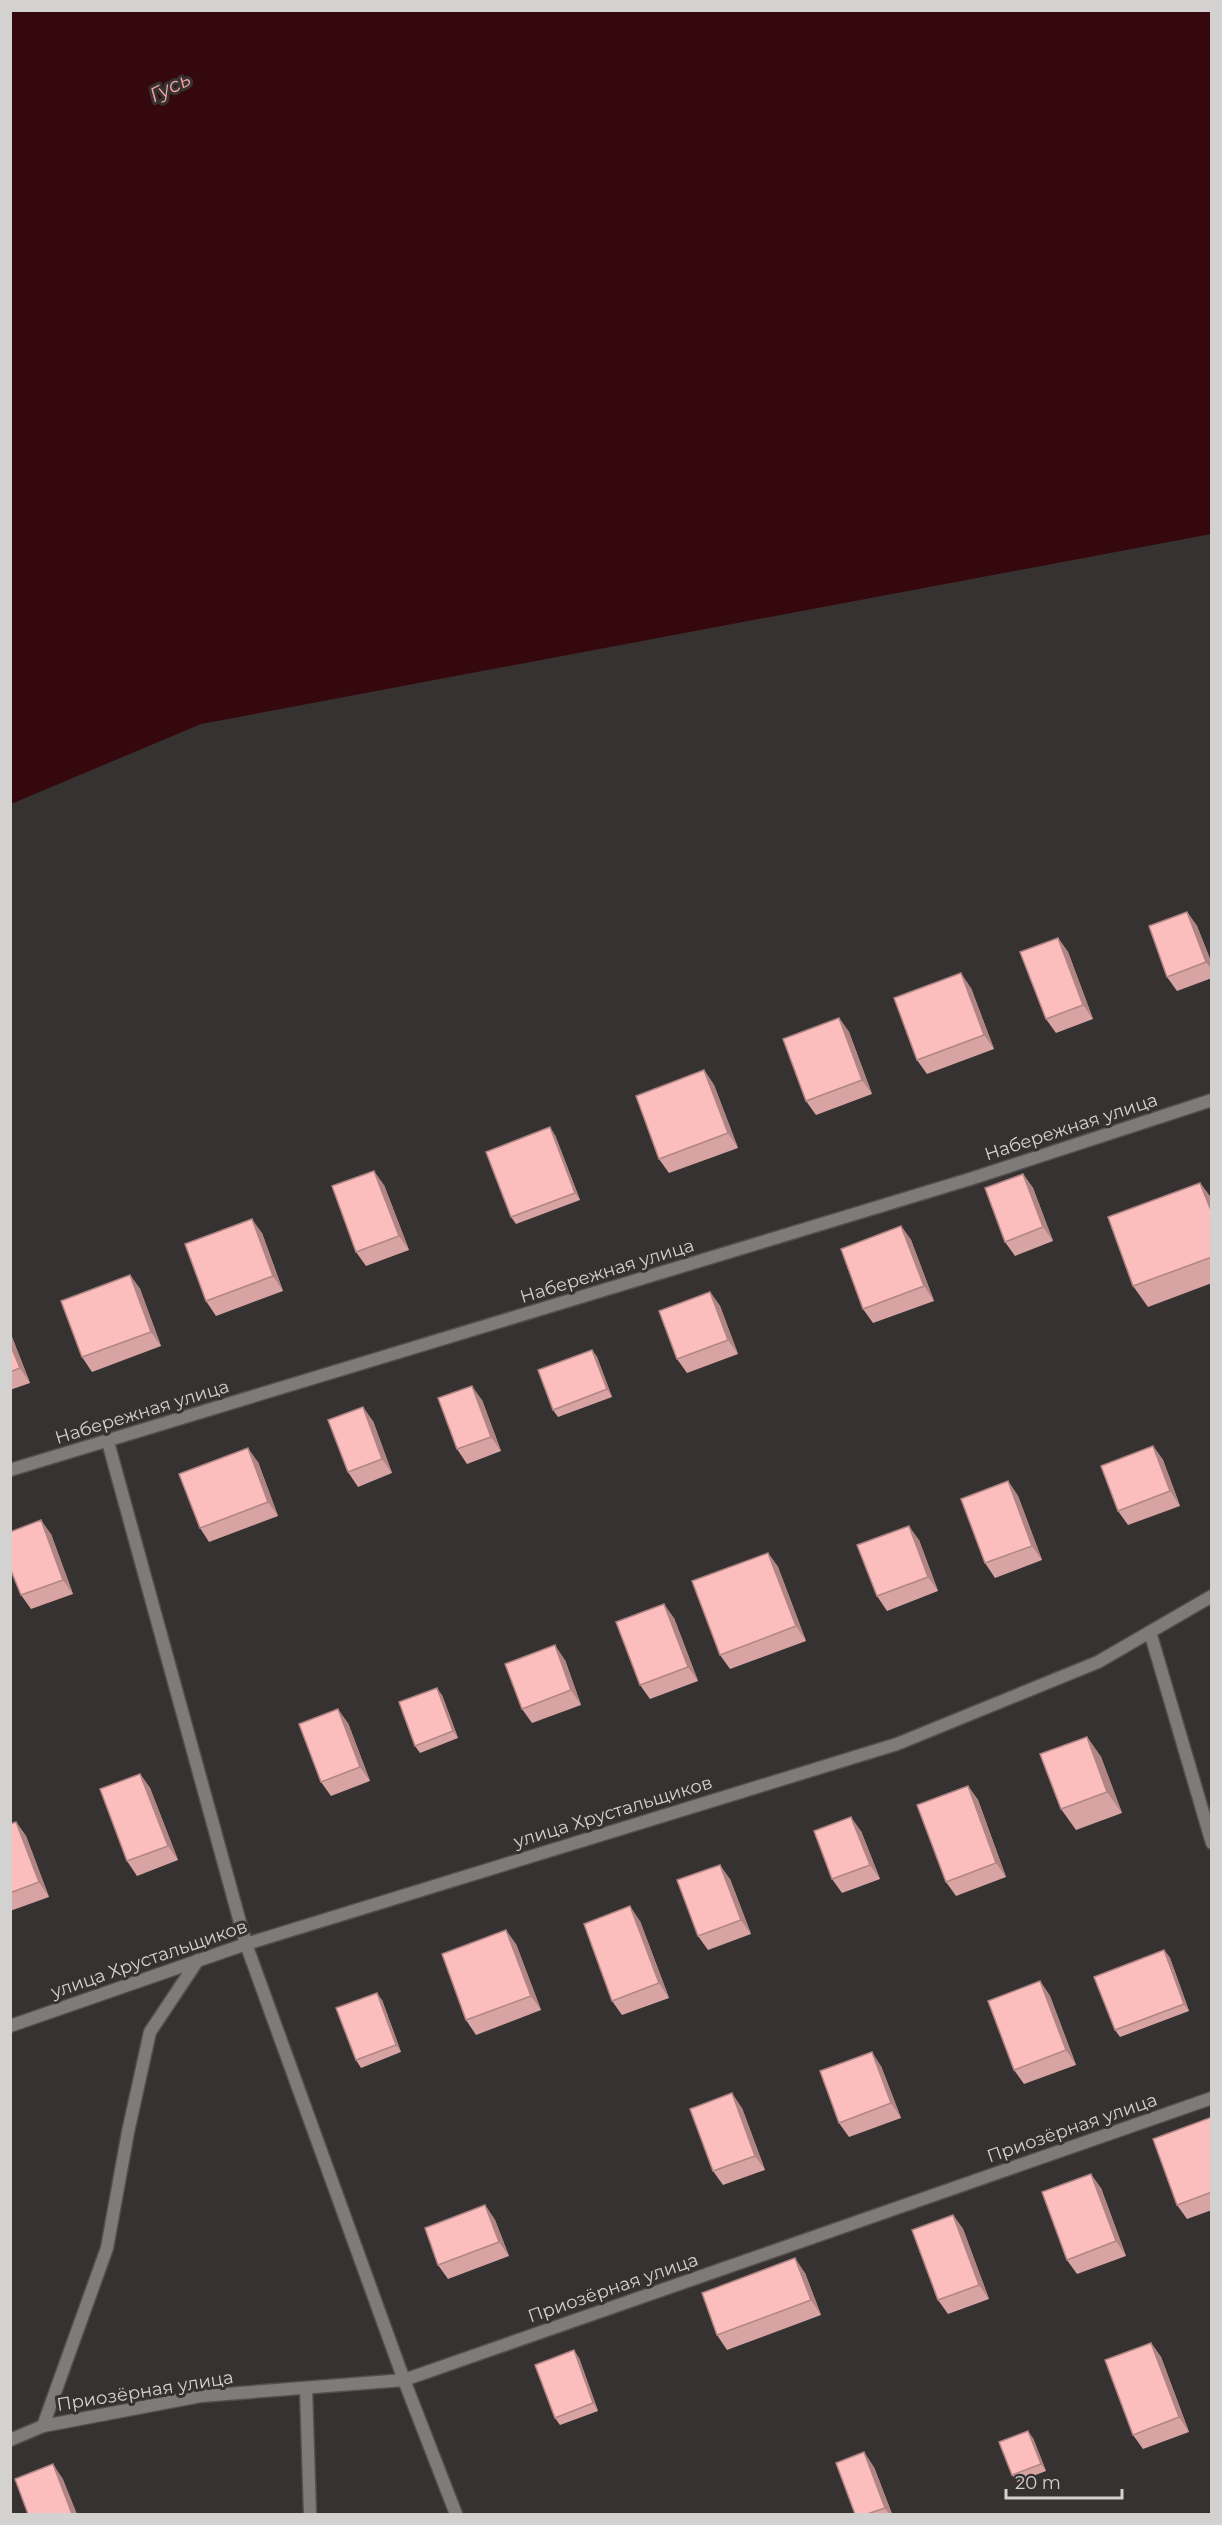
<svg xmlns="http://www.w3.org/2000/svg" width="1222" height="2525" font-family="Montserrat,sans-serif">
<style>
.water{fill:#35080d}
.lines{fill:none;stroke-linecap:round;stroke-linejoin:round}
.lane-casing{stroke:#524f4e;stroke-width:15}
.street-casing{stroke:#524f4e;stroke-width:15}
.lane{stroke:#7e7b7b;stroke-width:12}
.street{stroke:#7e7b7b;stroke-width:12}
.wall{fill:#d8a3a3}
.shaded-wall{fill:#b08584}
.building{fill:#fbbebd;stroke:#b08584;stroke-width:1.5}
.labels{text-anchor:middle;stroke-width:6;stroke-linejoin:round;paint-order:stroke}
.street-label{font-size:18px;fill:#d4d1d1;stroke:#363231}
.water-label{font-size:20px;font-style:italic;fill:#f9a5a6;stroke:#363231}
</style>
<rect width="100%" height="100%" fill="#363231"/>
<path class="water" d="M 11,10 L 1211,11 L 1211,534 L 201,724 L 11,804 Z"/>
<g class="lines">
<g class="lane-casing">
<path id="lane" d="M 43,2426 L 107,2248 L 128,2132 L 150,2032 L 198,1960"/>
</g>
<g class="street-casing">
<g id="street">
<path d="M 108,1442 L 246,1944 L 404,2380 L 456,2514"/>
<path d="M 10,1470 L 970,1179 L 1212,1100"/>
<path d="M 1150,1632 L 1212,1843"/>
<path d="M 10,2026 L 246,1944 L 897,1744 L 1098,1662 L 1212,1596"/>
<path d="M 306,2388 L 310,2514"/>
<path d="M 10,2440 L 43,2426 L 201,2396 L 404,2380 L 1212,2098"/>
</g>
</g>
<use href="#lane" class="lane"/>
<use href="#street" class="street"/>
</g>
<g class="wall">
<path d="M 1187,912 L 1197,926 L 1212,964 L 1212,978 L 1177,991 L 1167,977 Z"/>
<path d="M 1058,938 L 1068,952 L 1093,1019 L 1056,1033 L 1046,1019 Z"/>
<path d="M 971,988 L 994,1049 L 927,1074 L 917,1060 Z"/>
<path d="M 839,1018 L 849,1032 L 872,1094 L 816,1115 L 806,1101 Z"/>
<path d="M 704,1070 L 714,1085 L 738,1148 L 669,1173 L 659,1159 Z"/>
<path d="M 555,1135 L 580,1200 L 516,1224 L 511,1217 Z"/>
<path d="M 1023,1174 L 1033,1188 L 1053,1241 L 1015,1256 L 1005,1242 Z"/>
<path d="M 1200,1183 L 1212,1199 L 1212,1283 L 1148,1307 L 1133,1286 Z"/>
<path d="M 384,1185 L 409,1250 L 366,1266 L 356,1252 Z"/>
<path d="M 901,1226 L 911,1240 L 934,1301 L 873,1323 L 863,1309 Z"/>
<path d="M 262,1233 L 283,1291 L 216,1316 L 206,1301 Z"/>
<path d="M 130,1275 L 140,1289 L 161,1346 L 92,1372 L 82,1357 Z"/>
<path d="M 710,1292 L 720,1306 L 738,1354 L 687,1373 L 677,1359 Z"/>
<path d="M 10,1332 L 30,1383 L 10,1390 Z"/>
<path d="M 592,1350 L 597,1357 L 612,1397 L 558,1417 L 553,1410 Z"/>
<path d="M 482,1400 L 501,1451 L 467,1464 L 457,1449 Z"/>
<path d="M 373,1421 L 392,1473 L 358,1487 L 348,1472 Z"/>
<path d="M 1153,1446 L 1163,1460 L 1180,1506 L 1128,1525 L 1118,1511 Z"/>
<path d="M 258,1462 L 278,1516 L 209,1542 L 200,1528 Z"/>
<path d="M 1008,1481 L 1018,1496 L 1042,1560 L 995,1578 L 985,1563 Z"/>
<path d="M 51,1534 L 73,1594 L 31,1609 L 21,1595 Z"/>
<path d="M 919,1540 L 938,1591 L 887,1611 L 877,1596 Z"/>
<path d="M 768,1553 L 778,1567 L 806,1641 L 730,1669 L 720,1655 Z"/>
<path d="M 674,1618 L 698,1681 L 650,1699 L 640,1685 Z"/>
<path d="M 565,1660 L 581,1705 L 532,1723 L 522,1709 Z"/>
<path d="M 442,1695 L 458,1738 L 420,1753 L 415,1746 Z"/>
<path d="M 348,1723 L 370,1781 L 331,1796 L 321,1782 Z"/>
<path d="M 1087,1737 L 1101,1757 L 1122,1813 L 1076,1830 L 1061,1809 Z"/>
<path d="M 140,1774 L 150,1788 L 178,1860 L 137,1876 L 127,1861 Z"/>
<path d="M 968,1786 L 978,1800 L 1006,1877 L 956,1896 L 946,1882 Z"/>
<path d="M 16,1822 L 26,1836 L 49,1897 L 10,1911 L 10,1824 Z"/>
<path d="M 861,1831 L 880,1879 L 842,1893 L 832,1879 Z"/>
<path d="M 730,1879 L 751,1934 L 708,1950 L 698,1936 Z"/>
<path d="M 640,1921 L 669,1998 L 622,2015 L 612,2001 Z"/>
<path d="M 516,1944 L 541,2010 L 476,2035 L 466,2020 Z"/>
<path d="M 1164,1950 L 1170,1958 L 1189,2011 L 1120,2037 L 1115,2030 Z"/>
<path d="M 1040,1981 L 1050,1996 L 1076,2065 L 1024,2084 L 1014,2070 Z"/>
<path d="M 382,2000 L 401,2052 L 361,2068 L 356,2060 Z"/>
<path d="M 881,2066 L 901,2118 L 849,2137 L 839,2123 Z"/>
<path d="M 742,2108 L 765,2170 L 723,2185 L 713,2171 Z"/>
<path d="M 1212,2117 L 1212,2210 L 1187,2219 L 1177,2205 Z"/>
<path d="M 1101,2188 L 1126,2256 L 1077,2274 L 1067,2260 Z"/>
<path d="M 485,2205 L 495,2220 L 509,2256 L 448,2279 L 438,2265 Z"/>
<path d="M 953,2215 L 963,2229 L 989,2299 L 948,2314 L 938,2300 Z"/>
<path d="M 805,2273 L 821,2315 L 727,2350 L 717,2335 Z"/>
<path d="M 1151,2343 L 1161,2357 L 1189,2432 L 1143,2449 L 1133,2435 Z"/>
<path d="M 579,2358 L 598,2411 L 560,2425 L 555,2418 Z"/>
<path d="M 1033,2438 L 1046,2471 L 1017,2482 L 1012,2475 Z"/>
<path d="M 874,2467 L 892,2514 L 855,2514 Z"/>
</g>
<g class="shaded-wall">
<path d="M 1187,912 L 1197,926 L 1212,964 L 1212,970 L 1206,962 Z"/>
<path d="M 1058,938 L 1068,952 L 1093,1019 L 1083,1005 Z"/>
<path d="M 961,973 L 971,988 L 994,1049 L 984,1035 Z"/>
<path d="M 839,1018 L 849,1032 L 872,1094 L 862,1080 Z"/>
<path d="M 704,1070 L 714,1085 L 738,1148 L 728,1133 Z"/>
<path d="M 550,1127 L 555,1135 L 580,1200 L 575,1193 Z"/>
<path d="M 374,1171 L 384,1185 L 409,1250 L 399,1236 Z"/>
<path d="M 1023,1174 L 1033,1188 L 1053,1241 L 1043,1227 Z"/>
<path d="M 1200,1183 L 1212,1199 L 1212,1213 Z"/>
<path d="M 252,1219 L 262,1233 L 283,1291 L 273,1276 Z"/>
<path d="M 901,1226 L 911,1240 L 934,1301 L 924,1286 Z"/>
<path d="M 130,1275 L 140,1289 L 161,1346 L 151,1332 Z"/>
<path d="M 710,1292 L 720,1306 L 738,1354 L 728,1340 Z"/>
<path d="M 10,1332 L 30,1383 L 20,1368 L 10,1344 Z"/>
<path d="M 592,1350 L 597,1357 L 612,1397 L 607,1389 Z"/>
<path d="M 472,1386 L 482,1400 L 501,1451 L 491,1437 Z"/>
<path d="M 363,1407 L 373,1421 L 392,1473 L 382,1459 Z"/>
<path d="M 1153,1446 L 1163,1460 L 1180,1506 L 1170,1491 Z"/>
<path d="M 248,1448 L 258,1462 L 278,1516 L 268,1502 Z"/>
<path d="M 1008,1481 L 1018,1496 L 1042,1560 L 1032,1546 Z"/>
<path d="M 41,1520 L 51,1534 L 73,1594 L 63,1580 Z"/>
<path d="M 909,1526 L 919,1540 L 938,1591 L 928,1577 Z"/>
<path d="M 768,1553 L 778,1567 L 806,1641 L 796,1626 Z"/>
<path d="M 664,1604 L 674,1618 L 698,1681 L 688,1667 Z"/>
<path d="M 555,1645 L 565,1660 L 581,1705 L 571,1690 Z"/>
<path d="M 437,1688 L 442,1695 L 458,1738 L 453,1731 Z"/>
<path d="M 338,1709 L 348,1723 L 370,1781 L 360,1767 Z"/>
<path d="M 1087,1737 L 1101,1757 L 1122,1813 L 1107,1792 Z"/>
<path d="M 140,1774 L 150,1788 L 178,1860 L 168,1846 Z"/>
<path d="M 968,1786 L 978,1800 L 1006,1877 L 996,1863 Z"/>
<path d="M 851,1817 L 861,1831 L 880,1879 L 870,1865 Z"/>
<path d="M 16,1822 L 26,1836 L 49,1897 L 39,1882 Z"/>
<path d="M 720,1865 L 730,1879 L 751,1934 L 741,1920 Z"/>
<path d="M 630,1906 L 640,1921 L 669,1998 L 659,1983 Z"/>
<path d="M 506,1930 L 516,1944 L 541,2010 L 531,1996 Z"/>
<path d="M 1164,1950 L 1170,1958 L 1189,2011 L 1184,2004 Z"/>
<path d="M 1040,1981 L 1050,1996 L 1076,2065 L 1066,2050 Z"/>
<path d="M 377,1993 L 382,2000 L 401,2052 L 396,2045 Z"/>
<path d="M 872,2052 L 881,2066 L 901,2118 L 891,2103 Z"/>
<path d="M 732,2093 L 742,2108 L 765,2170 L 755,2156 Z"/>
<path d="M 1091,2174 L 1101,2188 L 1126,2256 L 1116,2241 Z"/>
<path d="M 485,2205 L 495,2220 L 509,2256 L 499,2242 Z"/>
<path d="M 953,2215 L 963,2229 L 989,2299 L 979,2285 Z"/>
<path d="M 795,2258 L 805,2273 L 821,2315 L 811,2300 Z"/>
<path d="M 1151,2343 L 1161,2357 L 1189,2432 L 1179,2417 Z"/>
<path d="M 574,2350 L 579,2358 L 598,2411 L 593,2403 Z"/>
<path d="M 1028,2431 L 1033,2438 L 1046,2471 L 1041,2464 Z"/>
<path d="M 864,2452 L 874,2467 L 892,2514 L 889,2514 L 885,2508 Z"/>
<path d="M 53,2464 L 63,2479 L 77,2514 L 72,2514 Z"/>
</g>
<g class="building">
<path d="M 1187,912 L 1206,962 L 1167,977 L 1149,926 Z"/>
<path d="M 1058,938 L 1083,1005 L 1046,1019 L 1020,952 Z"/>
<path d="M 961,973 L 984,1035 L 917,1060 L 894,998 Z"/>
<path d="M 839,1018 L 862,1080 L 806,1101 L 783,1039 Z"/>
<path d="M 704,1070 L 728,1133 L 659,1159 L 636,1096 Z"/>
<path d="M 550,1127 L 575,1193 L 511,1217 L 486,1152 Z"/>
<path d="M 374,1171 L 399,1236 L 356,1252 L 332,1186 Z"/>
<path d="M 1023,1174 L 1043,1227 L 1005,1242 L 985,1188 Z"/>
<path d="M 1200,1183 L 1212,1213 L 1212,1257 L 1133,1286 L 1108,1217 Z"/>
<path d="M 252,1219 L 273,1276 L 206,1301 L 185,1244 Z"/>
<path d="M 901,1226 L 924,1286 L 863,1309 L 841,1249 Z"/>
<path d="M 130,1275 L 151,1332 L 82,1357 L 61,1301 Z"/>
<path d="M 710,1292 L 728,1340 L 677,1359 L 659,1311 Z"/>
<path d="M 10,1344 L 20,1368 L 10,1372 Z"/>
<path d="M 592,1350 L 607,1389 L 553,1410 L 538,1370 Z"/>
<path d="M 472,1386 L 491,1437 L 457,1449 L 438,1398 Z"/>
<path d="M 363,1407 L 382,1459 L 348,1472 L 328,1420 Z"/>
<path d="M 1153,1446 L 1170,1491 L 1118,1511 L 1101,1466 Z"/>
<path d="M 248,1448 L 268,1502 L 200,1528 L 179,1474 Z"/>
<path d="M 1008,1481 L 1032,1546 L 985,1563 L 961,1499 Z"/>
<path d="M 41,1520 L 63,1580 L 21,1595 L 10,1568 L 10,1532 Z"/>
<path d="M 909,1526 L 928,1577 L 877,1596 L 857,1545 Z"/>
<path d="M 768,1553 L 796,1626 L 720,1655 L 692,1581 Z"/>
<path d="M 664,1604 L 688,1667 L 640,1685 L 616,1622 Z"/>
<path d="M 555,1645 L 571,1690 L 522,1709 L 505,1664 Z"/>
<path d="M 437,1688 L 453,1731 L 415,1746 L 399,1702 Z"/>
<path d="M 338,1709 L 360,1767 L 321,1782 L 299,1724 Z"/>
<path d="M 1087,1737 L 1107,1792 L 1061,1809 L 1040,1754 Z"/>
<path d="M 140,1774 L 168,1846 L 127,1861 L 100,1789 Z"/>
<path d="M 968,1786 L 996,1863 L 946,1882 L 917,1805 Z"/>
<path d="M 851,1817 L 870,1865 L 832,1879 L 814,1831 Z"/>
<path d="M 16,1822 L 39,1882 L 10,1893 L 10,1824 Z"/>
<path d="M 720,1865 L 741,1920 L 698,1936 L 677,1880 Z"/>
<path d="M 630,1906 L 659,1983 L 612,2001 L 584,1924 Z"/>
<path d="M 506,1930 L 531,1996 L 466,2020 L 442,1954 Z"/>
<path d="M 1164,1950 L 1184,2004 L 1115,2030 L 1094,1977 Z"/>
<path d="M 1040,1981 L 1066,2050 L 1014,2070 L 988,2001 Z"/>
<path d="M 377,1993 L 396,2045 L 356,2060 L 336,2008 Z"/>
<path d="M 872,2052 L 891,2103 L 839,2123 L 820,2071 Z"/>
<path d="M 732,2093 L 755,2156 L 713,2171 L 690,2109 Z"/>
<path d="M 1212,2117 L 1212,2192 L 1177,2205 L 1153,2139 Z"/>
<path d="M 1091,2174 L 1116,2241 L 1067,2260 L 1042,2192 Z"/>
<path d="M 485,2205 L 499,2242 L 438,2265 L 425,2228 Z"/>
<path d="M 953,2215 L 979,2285 L 938,2300 L 912,2230 Z"/>
<path d="M 795,2258 L 811,2300 L 717,2335 L 702,2293 Z"/>
<path d="M 1151,2343 L 1179,2417 L 1133,2435 L 1105,2360 Z"/>
<path d="M 574,2350 L 593,2403 L 555,2418 L 535,2365 Z"/>
<path d="M 1028,2431 L 1041,2464 L 1012,2475 L 999,2442 Z"/>
<path d="M 864,2452 L 885,2508 L 867,2514 L 855,2514 L 836,2463 Z"/>
<path d="M 53,2464 L 72,2514 L 28,2514 L 15,2479 Z"/>
</g>
<g class="labels">
<g class="street-label">
<text transform="translate(1071 1127) rotate(-18)" y="6">Набережная улица</text>
<text transform="translate(607 1271) rotate(-17)" y="6">Набережная улица</text>
<text transform="translate(142 1412) rotate(-17)" y="6">Набережная улица</text>
<text transform="translate(613 1812) rotate(-17)" y="6">улица Хрустальщиков</text>
<text transform="translate(149 1959) rotate(-19)" y="6">улица Хрустальщиков</text>
<text transform="translate(1072 2128) rotate(-19)" y="6">Приозёрная улица</text>
<text transform="translate(613 2288) rotate(-19)" y="6">Приозёрная улица</text>
<text transform="translate(145 2391) rotate(-9)" y="6">Приозёрная улица</text>
</g>
<g class="water-label">
<text transform="translate(170 87) rotate(-26)" y="7">Гусь</text>
</g>
</g>
<rect width="1222" height="2525" fill="none" stroke="#d4d1d1" stroke-width="24"/>
<path d="M1006 2489v9h116v-9" fill="none" stroke="#d4d1d1" stroke-width="3"/>
<text x="1015" y="2489" font-size="18" fill="#d4d1d1" stroke="#363231" stroke-width="4.5" paint-order="stroke">20 m</text>
</svg>
